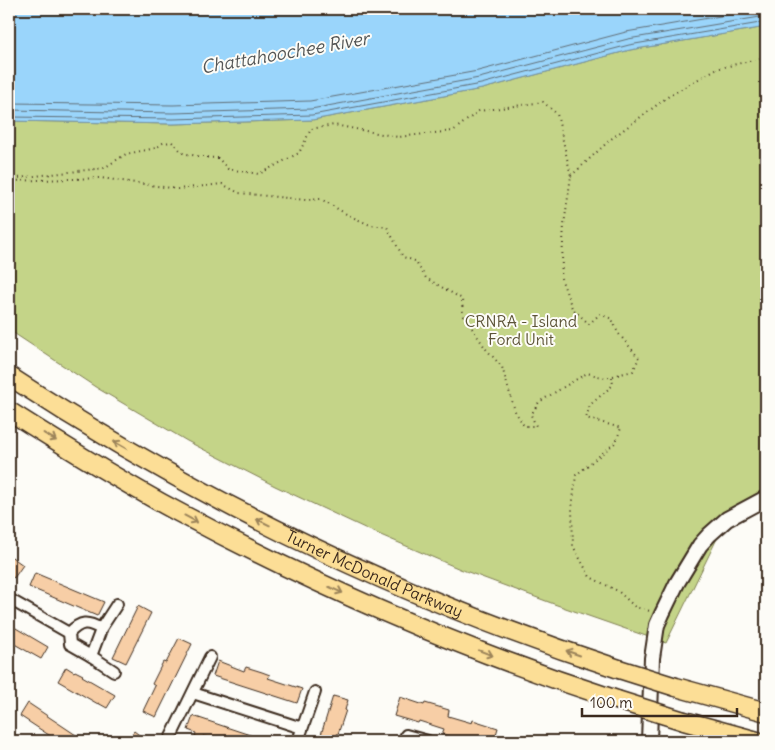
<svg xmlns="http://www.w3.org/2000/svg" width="775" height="750" font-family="Delius,sans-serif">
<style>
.green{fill:#c4d488;stroke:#807f53}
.water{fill:#9ad5fb;stroke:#7491a3}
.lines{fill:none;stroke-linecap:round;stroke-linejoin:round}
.shore{stroke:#616e76;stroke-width:1}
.building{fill:#f7cea6;stroke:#3b2a1e}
.street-casing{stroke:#3b2a1e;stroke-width:14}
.secondary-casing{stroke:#3b2a1e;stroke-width:18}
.highway-casing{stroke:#3b2a1e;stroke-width:21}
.path{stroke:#3b2a1e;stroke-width:2;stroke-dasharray:1 4;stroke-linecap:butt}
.street{stroke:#fdfcf7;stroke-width:10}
.secondary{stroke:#fdfcf7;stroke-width:14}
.highway{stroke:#fcde96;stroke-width:18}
.highway-bridge-casing{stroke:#3b2a1e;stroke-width:21;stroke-linecap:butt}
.highway-bridge{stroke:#fcde96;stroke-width:18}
.oneway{stroke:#9c845a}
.labels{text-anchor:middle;stroke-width:4;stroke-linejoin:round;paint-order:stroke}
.park-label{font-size:16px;fill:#5d5438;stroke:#fdfcf7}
.street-label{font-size:16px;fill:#3b2a1e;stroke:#fdfcf7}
.water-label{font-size:18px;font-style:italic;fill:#535555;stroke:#fdfcf7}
</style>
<rect width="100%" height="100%" fill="#fdfcf7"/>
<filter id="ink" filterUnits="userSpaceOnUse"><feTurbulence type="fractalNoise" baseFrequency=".02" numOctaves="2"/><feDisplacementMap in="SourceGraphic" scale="10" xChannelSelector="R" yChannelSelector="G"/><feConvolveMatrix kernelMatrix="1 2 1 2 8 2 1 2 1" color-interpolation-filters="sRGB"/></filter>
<g filter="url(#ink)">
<path class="green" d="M 766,27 L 766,493 L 731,510 L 666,643 L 554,604 L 460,569 L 369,530 L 275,486 L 187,441 L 97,388 L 9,330 L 9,121 L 173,124 L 312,120 L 482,89 L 630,50 Z"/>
<path class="water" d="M 9,9 L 766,9 L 766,27 L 630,50 L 482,89 L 312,120 L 173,124 L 9,121 Z"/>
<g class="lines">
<g class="shore">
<path d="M 9,103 L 173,105 L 310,101 L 478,71 L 626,32 L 762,9"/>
<path d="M 9,110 L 173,113 L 311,109 L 479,78 L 628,39 L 766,16"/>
<path d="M 9,117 L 173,119 L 312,115 L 481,84 L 629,45 L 766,22"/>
</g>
</g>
<g class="building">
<path d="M 9,555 L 23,565 L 14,578 L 9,574 Z"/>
<path d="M 35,573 L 104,602 L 97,616 L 29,587 Z"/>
<path d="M 138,606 L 151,613 L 126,663 L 113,657 Z"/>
<path d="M 9,624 L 48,647 L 41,659 L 9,641 Z"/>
<path d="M 179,638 L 192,644 L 156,717 L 143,711 L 155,686 L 152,684 L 163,662 L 166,663 Z"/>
<path d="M 218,661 L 244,671 L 246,667 L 262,672 L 270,675 L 268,678 L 302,689 L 297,703 L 213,676 Z"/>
<path d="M 66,667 L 74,672 L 75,671 L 83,675 L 82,676 L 115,695 L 107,708 L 98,703 L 98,704 L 58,681 Z"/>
<path d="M 333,696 L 348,700 L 345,710 L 346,710 L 338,734 L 337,734 L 335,741 L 319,741 Z"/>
<path d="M 400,697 L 424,705 L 425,703 L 449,710 L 448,716 L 472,723 L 473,720 L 498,728 L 494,741 L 474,741 L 467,739 L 466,741 L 442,734 L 444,729 L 419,721 L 418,723 L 394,716 Z"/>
<path d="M 28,703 L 85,741 L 58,741 L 20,716 Z"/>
<path d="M 193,716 L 265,740 L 265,741 L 220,741 L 203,736 L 202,739 L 195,736 L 196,733 L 188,730 Z"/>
<path d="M 134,731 L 147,741 L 127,741 Z"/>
</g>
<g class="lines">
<g class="street-casing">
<g id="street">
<path d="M 9,599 L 69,633 L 70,644 L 91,656 L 102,627 L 117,604"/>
<path d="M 69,633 C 81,621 87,621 101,629"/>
<path d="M 91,656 L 114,671"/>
<path d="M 193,693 L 302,728"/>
<path d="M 169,741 L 210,657"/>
<path d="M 298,741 L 315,692"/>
<path d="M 405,741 L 406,735 L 428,741"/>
</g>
</g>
<g class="secondary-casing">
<path id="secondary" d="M 649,741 L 652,658 L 657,625 L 662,614 L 677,583 L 700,545 L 709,535 L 727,519 L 766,498"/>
</g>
<g class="highway-casing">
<g id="highway">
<path id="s1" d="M 9,376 C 198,500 404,599 619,669"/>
<path d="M 9,411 C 64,446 120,481 178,512 C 318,587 465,651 617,700"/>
<path d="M 676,687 L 766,712"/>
<path d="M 684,721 L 757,741"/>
</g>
</g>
<g class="path">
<path d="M 571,176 L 611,139 L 669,96 L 716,69 L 766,57"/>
<path d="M 9,179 L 104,168 L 126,154 L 156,148 L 163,143 L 172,142 L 183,153 L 201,157 L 218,158 L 228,169 L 259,174 L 299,153 L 311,129 L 334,125 L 398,137 L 453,131 L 479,111 L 543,102 L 557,114 L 571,176 L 564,225 L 561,278 L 572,308 L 589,324 L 600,314 L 612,319 L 618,333 L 639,358 L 633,371 L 605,378 L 587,373 L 539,402 L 531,415 L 536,426 L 524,426 L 515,411 L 502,367 L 486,349 L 463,315 L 462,299 L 426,278 L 415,261 L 403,257 L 387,227 L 370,225 L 348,215 L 321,199 L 306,200 L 239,193 L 222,184 L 178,189 L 101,178 L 9,181"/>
<path d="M 612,377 L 613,385 L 590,405 L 586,418 L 621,428 L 616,442 L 576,475 L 572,508 L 573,546 L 590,577 L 618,591 L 635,607 L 650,611"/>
</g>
<use href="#street" class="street"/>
<use href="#secondary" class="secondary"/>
<use href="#highway" class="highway"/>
<g class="highway-bridge-casing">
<g id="highway-bridge">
<path d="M 619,669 L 676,687"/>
<path d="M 617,700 L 684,721"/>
</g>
</g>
<use href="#highway-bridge" class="highway-bridge"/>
</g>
<defs><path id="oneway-shaft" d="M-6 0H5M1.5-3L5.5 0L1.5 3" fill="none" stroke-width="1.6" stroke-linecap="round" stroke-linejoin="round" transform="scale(1.25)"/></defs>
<g class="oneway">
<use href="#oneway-shaft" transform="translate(50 437) rotate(31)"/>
<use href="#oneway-shaft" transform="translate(120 445) rotate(-150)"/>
<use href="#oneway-shaft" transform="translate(191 519) rotate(28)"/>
<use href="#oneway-shaft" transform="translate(263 522) rotate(-154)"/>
<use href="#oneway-shaft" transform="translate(336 590) rotate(24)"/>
<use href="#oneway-shaft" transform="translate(486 653) rotate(21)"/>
<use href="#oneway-shaft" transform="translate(573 653) rotate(-161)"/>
</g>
</g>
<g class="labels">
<g class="park-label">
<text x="521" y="327">CRNRA - Island<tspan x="521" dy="18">Ford Unit</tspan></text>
</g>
<g class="street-label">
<text dy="6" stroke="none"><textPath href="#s1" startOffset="416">Turner McDonald Parkway</textPath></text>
</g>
<g class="water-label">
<text transform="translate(285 53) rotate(-10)" y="6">Chattahoochee River</text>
</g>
</g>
<rect width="775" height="750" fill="none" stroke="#fdfcf7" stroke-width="30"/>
<rect x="15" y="15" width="745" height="720" fill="none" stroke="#3b2a1e" stroke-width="2" filter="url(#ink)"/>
<path d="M582 708v8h155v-8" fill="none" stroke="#3b2a1e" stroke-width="2.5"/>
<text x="590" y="708" font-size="15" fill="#3b2a1e" stroke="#fdfcf7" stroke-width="4" paint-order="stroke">100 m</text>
</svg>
